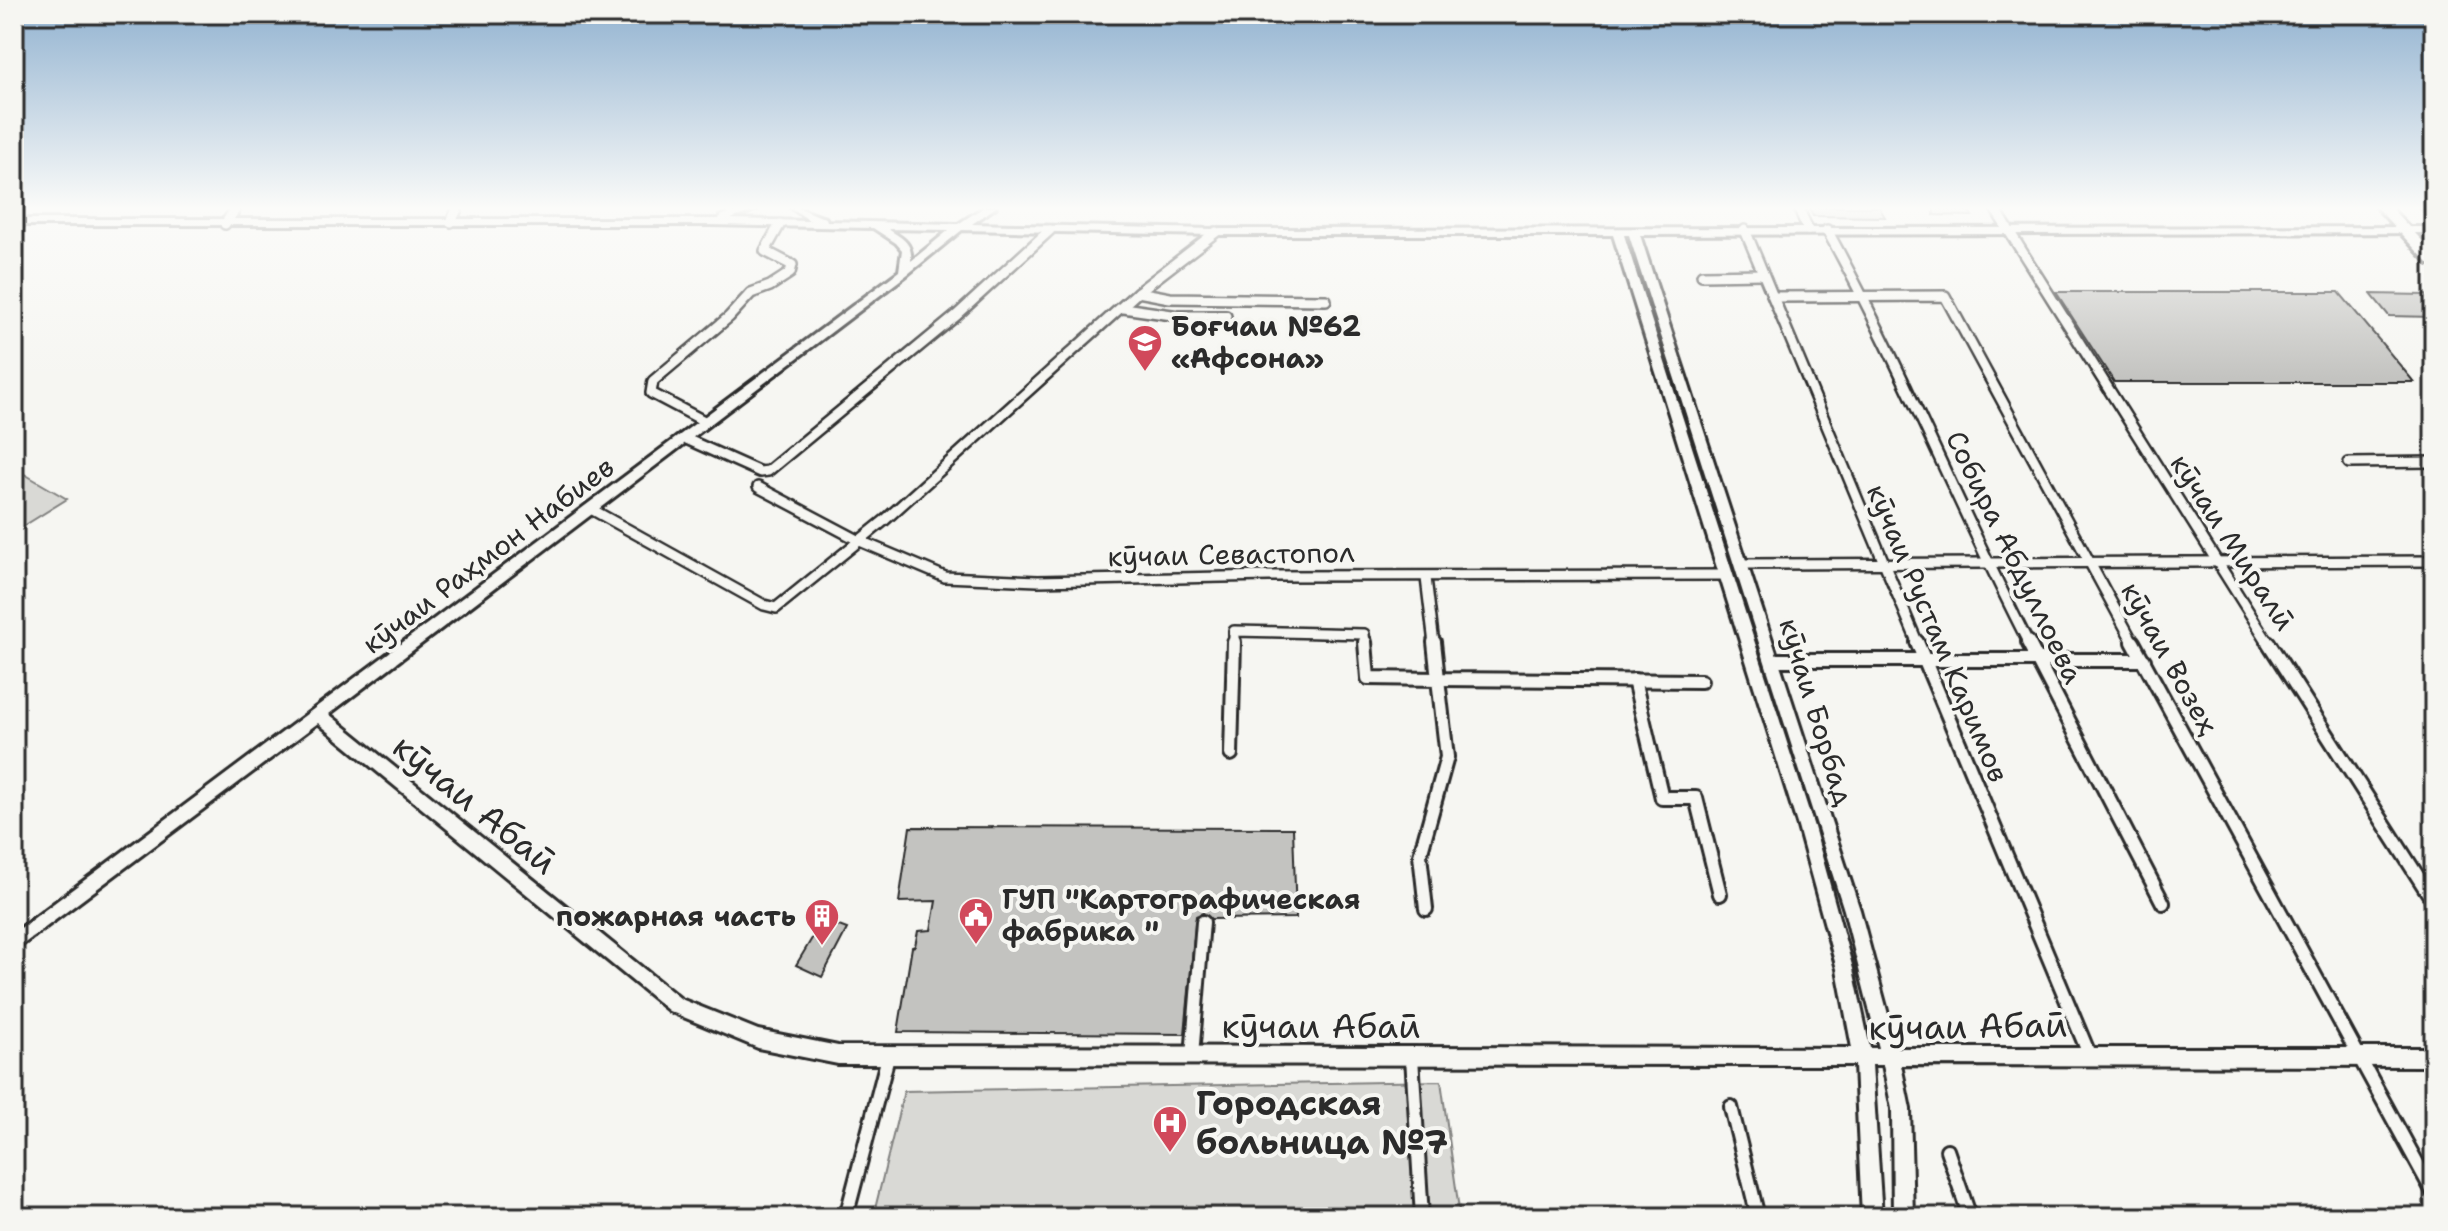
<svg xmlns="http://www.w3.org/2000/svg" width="2448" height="1231" font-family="'Shantell Sans',sans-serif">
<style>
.green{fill:#d9d9d5;stroke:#828280;stroke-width:2}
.building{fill:#c3c3c0;stroke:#2b2b2b;stroke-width:2}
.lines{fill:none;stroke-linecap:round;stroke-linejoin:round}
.street-far1-casing{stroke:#2b2b2b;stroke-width:14}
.street-casing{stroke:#2b2b2b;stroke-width:18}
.secondary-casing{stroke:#2b2b2b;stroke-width:6}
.highway-casing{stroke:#2b2b2b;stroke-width:6}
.street-far1{stroke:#f6f6f2;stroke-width:9}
.street{stroke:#f6f6f2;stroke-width:12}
.secondary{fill:#f6f6f2;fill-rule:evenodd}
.highway{fill:#f6f6f2;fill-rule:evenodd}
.labels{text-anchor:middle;stroke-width:8;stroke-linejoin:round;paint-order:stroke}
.poi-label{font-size:28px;font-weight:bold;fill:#2b2b2b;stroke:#f6f6f2;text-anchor:start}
.street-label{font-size:28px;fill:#2b2b2b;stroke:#f6f6f2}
.near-street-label{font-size:34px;fill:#2b2b2b;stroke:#f6f6f2}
.near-poi-label{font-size:34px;font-weight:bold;fill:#2b2b2b;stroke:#f6f6f2;text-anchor:start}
</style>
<rect width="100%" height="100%" fill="#f6f6f2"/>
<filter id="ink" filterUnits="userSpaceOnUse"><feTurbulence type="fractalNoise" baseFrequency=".0125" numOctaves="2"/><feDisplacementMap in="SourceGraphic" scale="16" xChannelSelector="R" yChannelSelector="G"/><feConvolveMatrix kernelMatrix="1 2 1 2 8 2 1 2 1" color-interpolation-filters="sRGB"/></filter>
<g filter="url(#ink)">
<g class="green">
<path d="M 14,468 L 67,499 L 14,532 Z"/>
<path d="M 1441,1081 L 1460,1217 L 873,1217 L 904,1091 Z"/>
</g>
<g class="building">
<path d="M 1808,207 L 1879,207 L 1885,217 L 1813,216 Z"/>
<path d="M 1934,207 L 1966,207 L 1972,216 L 1934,215 Z"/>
<path d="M 2056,292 L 2339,292 L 2414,382 L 2114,382 Z"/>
<path d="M 2371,294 L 2426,295 L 2434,304 L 2434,317 L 2389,316 Z"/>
<path d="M 910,827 L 1293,828 L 1296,918 L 1211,919 L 1203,913 L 1196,916 L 1185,1034 L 898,1032 L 912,947 L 915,946 L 918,931 L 931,930 L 936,901 L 899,902 Z"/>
<path d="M 823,920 L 847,929 L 822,977 L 796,965 Z"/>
</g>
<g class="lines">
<g class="street-far1-casing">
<g id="street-far1">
<path d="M 1798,207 L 1808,230"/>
<path d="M 1994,207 L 2269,644"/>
<path d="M 451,222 L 458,207"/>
<path d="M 225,224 L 237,207"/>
<path d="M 1745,230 L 1918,644"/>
<path d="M 1827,230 C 1901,364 1958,507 2029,644"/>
<path d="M 1702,275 L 1763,274"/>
<path d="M 1138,292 L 1170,298 L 1326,300"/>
<path d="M 1774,297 L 1945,296 L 2134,644"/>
<path d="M 1123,308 L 1179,316 L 1226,316"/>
<path d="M 704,421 L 651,393 L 653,381 L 729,317 L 751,293 L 770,286 L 790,273 L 792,265 L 765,251 L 780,224"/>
<path d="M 684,438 L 760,472 L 768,471 L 957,315 L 1050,230"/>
<path d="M 2349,463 L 2434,462"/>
<path d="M 758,487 L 860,541 L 945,577 L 1038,581 L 1269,576 L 1726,575"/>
<path d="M 591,509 L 764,605 L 776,608 L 885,520 L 1138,292 L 1216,232"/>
<path d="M 1744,564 L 2434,561"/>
<path d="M 1426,578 L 1434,644"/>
<path d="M 1234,644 L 1234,631 L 1364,634 L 1365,644"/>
</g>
</g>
<g class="street-casing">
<g id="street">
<path d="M 1365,642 L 1368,678 L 1438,679 L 1447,757 L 1420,855 L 1426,909"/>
<path d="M 1434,642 L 1438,679 L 1701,681"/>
<path d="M 1917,642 L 2089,1054"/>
<path d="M 2028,642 L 2163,903"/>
<path d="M 2133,642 L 2434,1194"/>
<path d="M 2268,642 L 2434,902"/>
<path d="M 1774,660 L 2144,660"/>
<path d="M 1634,680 L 1662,798 L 1696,798 L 1720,894"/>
<path d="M 1231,754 L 1234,642"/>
<path d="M 1192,1056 L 1203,922"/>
<path d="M 1412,1057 L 1422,1217"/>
<path d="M 1731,1107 L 1758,1217"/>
<path d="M 1947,1150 L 1970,1217"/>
<path d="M 846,1217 L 888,1057"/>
</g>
</g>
<g class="secondary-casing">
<path id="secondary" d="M 748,207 L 763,207 L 731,219 L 810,221 L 790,207 C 804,207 812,215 826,218 L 827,221 L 958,224 L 984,207 L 996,207 L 972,224 L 1216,229 L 2434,227 L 2434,233 L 1640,235 L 1860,910 L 1897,1048 L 2434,1048 L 2434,1066 L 1901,1065 L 1910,1109 L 1913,1217 L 1893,1217 L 1892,1109 L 1883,1065 L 1872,1065 L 1882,1217 L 1862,1217 L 1855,1065 L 838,1064 L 758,1048 L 669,1011 L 318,723 L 14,951 L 14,933 L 899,271 L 902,250 L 896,243 L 873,228 L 711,225 L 14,225 L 14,219 L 719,219 L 720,216 ZM 888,229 L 949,230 L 911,261 C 913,243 902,238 888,229 ZM 962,230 L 1216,235 L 1613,235 L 1798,827 L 1837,969 L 1852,1048 L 838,1046 L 758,1030 L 681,999 L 329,714 L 908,274 ZM 1624,235 L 1629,235 L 1844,910 L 1879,1048 L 1870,1048 L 1853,969 L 1814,827 Z"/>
</g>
<g class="highway-casing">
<g id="highway">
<path d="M 2376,207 L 2390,207 L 2434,253 L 2434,265 L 2429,264 Z"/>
<path d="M 2420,207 L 2434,207 L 2434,218 Z"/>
</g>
</g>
<use href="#street-far1" class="street-far1"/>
<use href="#street" class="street"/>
<use href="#secondary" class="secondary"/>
<use href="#highway" class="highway"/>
</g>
</g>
<linearGradient id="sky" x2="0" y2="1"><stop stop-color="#91b2d0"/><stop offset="0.55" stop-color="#fbfbf9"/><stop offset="1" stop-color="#fbfbf9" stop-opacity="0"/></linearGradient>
<rect width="2448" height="379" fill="url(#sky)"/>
<defs>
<g id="school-pin" transform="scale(1.8)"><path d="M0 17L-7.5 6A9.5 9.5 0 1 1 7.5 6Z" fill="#d1495b" stroke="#f6f6f2"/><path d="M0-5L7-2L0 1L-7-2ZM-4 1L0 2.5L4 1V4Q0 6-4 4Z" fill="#fff"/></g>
<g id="civic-pin" transform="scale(1.8)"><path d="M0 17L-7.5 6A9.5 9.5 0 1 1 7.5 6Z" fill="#d1495b" stroke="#f6f6f2"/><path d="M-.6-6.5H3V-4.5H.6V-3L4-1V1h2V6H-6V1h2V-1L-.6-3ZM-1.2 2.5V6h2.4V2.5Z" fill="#fff"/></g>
<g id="building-pin" transform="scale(1.8)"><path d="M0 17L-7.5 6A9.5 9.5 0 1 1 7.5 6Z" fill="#d1495b" stroke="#f6f6f2"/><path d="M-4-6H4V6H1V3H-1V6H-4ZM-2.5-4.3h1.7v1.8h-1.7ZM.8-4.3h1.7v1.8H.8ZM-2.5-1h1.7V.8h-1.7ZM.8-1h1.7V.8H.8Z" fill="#fff"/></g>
<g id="hospital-pin" transform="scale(1.8)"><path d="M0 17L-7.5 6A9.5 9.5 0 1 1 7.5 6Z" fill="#d1495b" stroke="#f6f6f2"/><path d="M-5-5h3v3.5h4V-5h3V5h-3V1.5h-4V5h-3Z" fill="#fff"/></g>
</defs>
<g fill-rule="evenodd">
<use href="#school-pin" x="1145" y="342"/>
<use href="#civic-pin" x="976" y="915"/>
<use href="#building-pin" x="822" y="916"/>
<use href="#hospital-pin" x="1170" y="1123"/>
</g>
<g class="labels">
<g class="poi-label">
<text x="1171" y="336">Боғчаи №62<tspan x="1171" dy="32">«Афсона»</tspan></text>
<text x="1002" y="909">ГУП "Картографическая<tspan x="1002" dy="32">фабрика "</tspan></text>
<text x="796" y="926" text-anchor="end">пожарная часть</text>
</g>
<g class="street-label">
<text transform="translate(2233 542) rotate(57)" y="10">кӯчаи Миралӣ</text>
<text transform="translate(1231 554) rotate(-1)" y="10">кӯчаи Севастопол</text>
<text transform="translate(488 555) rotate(-37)" y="10">кӯчаи Раҳмон Набиев</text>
<text transform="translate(2015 557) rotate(64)" y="10">Собира Абдуллоева</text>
<text transform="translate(1938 633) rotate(67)" y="10">кӯчаи Рустам Каримов</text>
<text transform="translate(2170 658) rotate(61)" y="10">кӯчаи Возеҳ</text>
<text transform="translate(1817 712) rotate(73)" y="10">кӯчаи Борбад</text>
</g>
<g class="near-street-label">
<text transform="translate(475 804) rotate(39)" y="12">кӯчаи Абаӣ</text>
<text x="1321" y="1038">кӯчаи Абаӣ</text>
<text transform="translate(1968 1026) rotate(-1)" y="12">кӯчаи Абаӣ</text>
</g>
<g class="near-poi-label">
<text x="1196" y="1115">Городская<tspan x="1196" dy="39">больница №7</tspan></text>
</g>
</g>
<rect width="2448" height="1231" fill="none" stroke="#f6f6f2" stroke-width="48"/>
<rect x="24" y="24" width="2400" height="1183" fill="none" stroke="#2b2b2b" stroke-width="3" filter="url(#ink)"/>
</svg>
